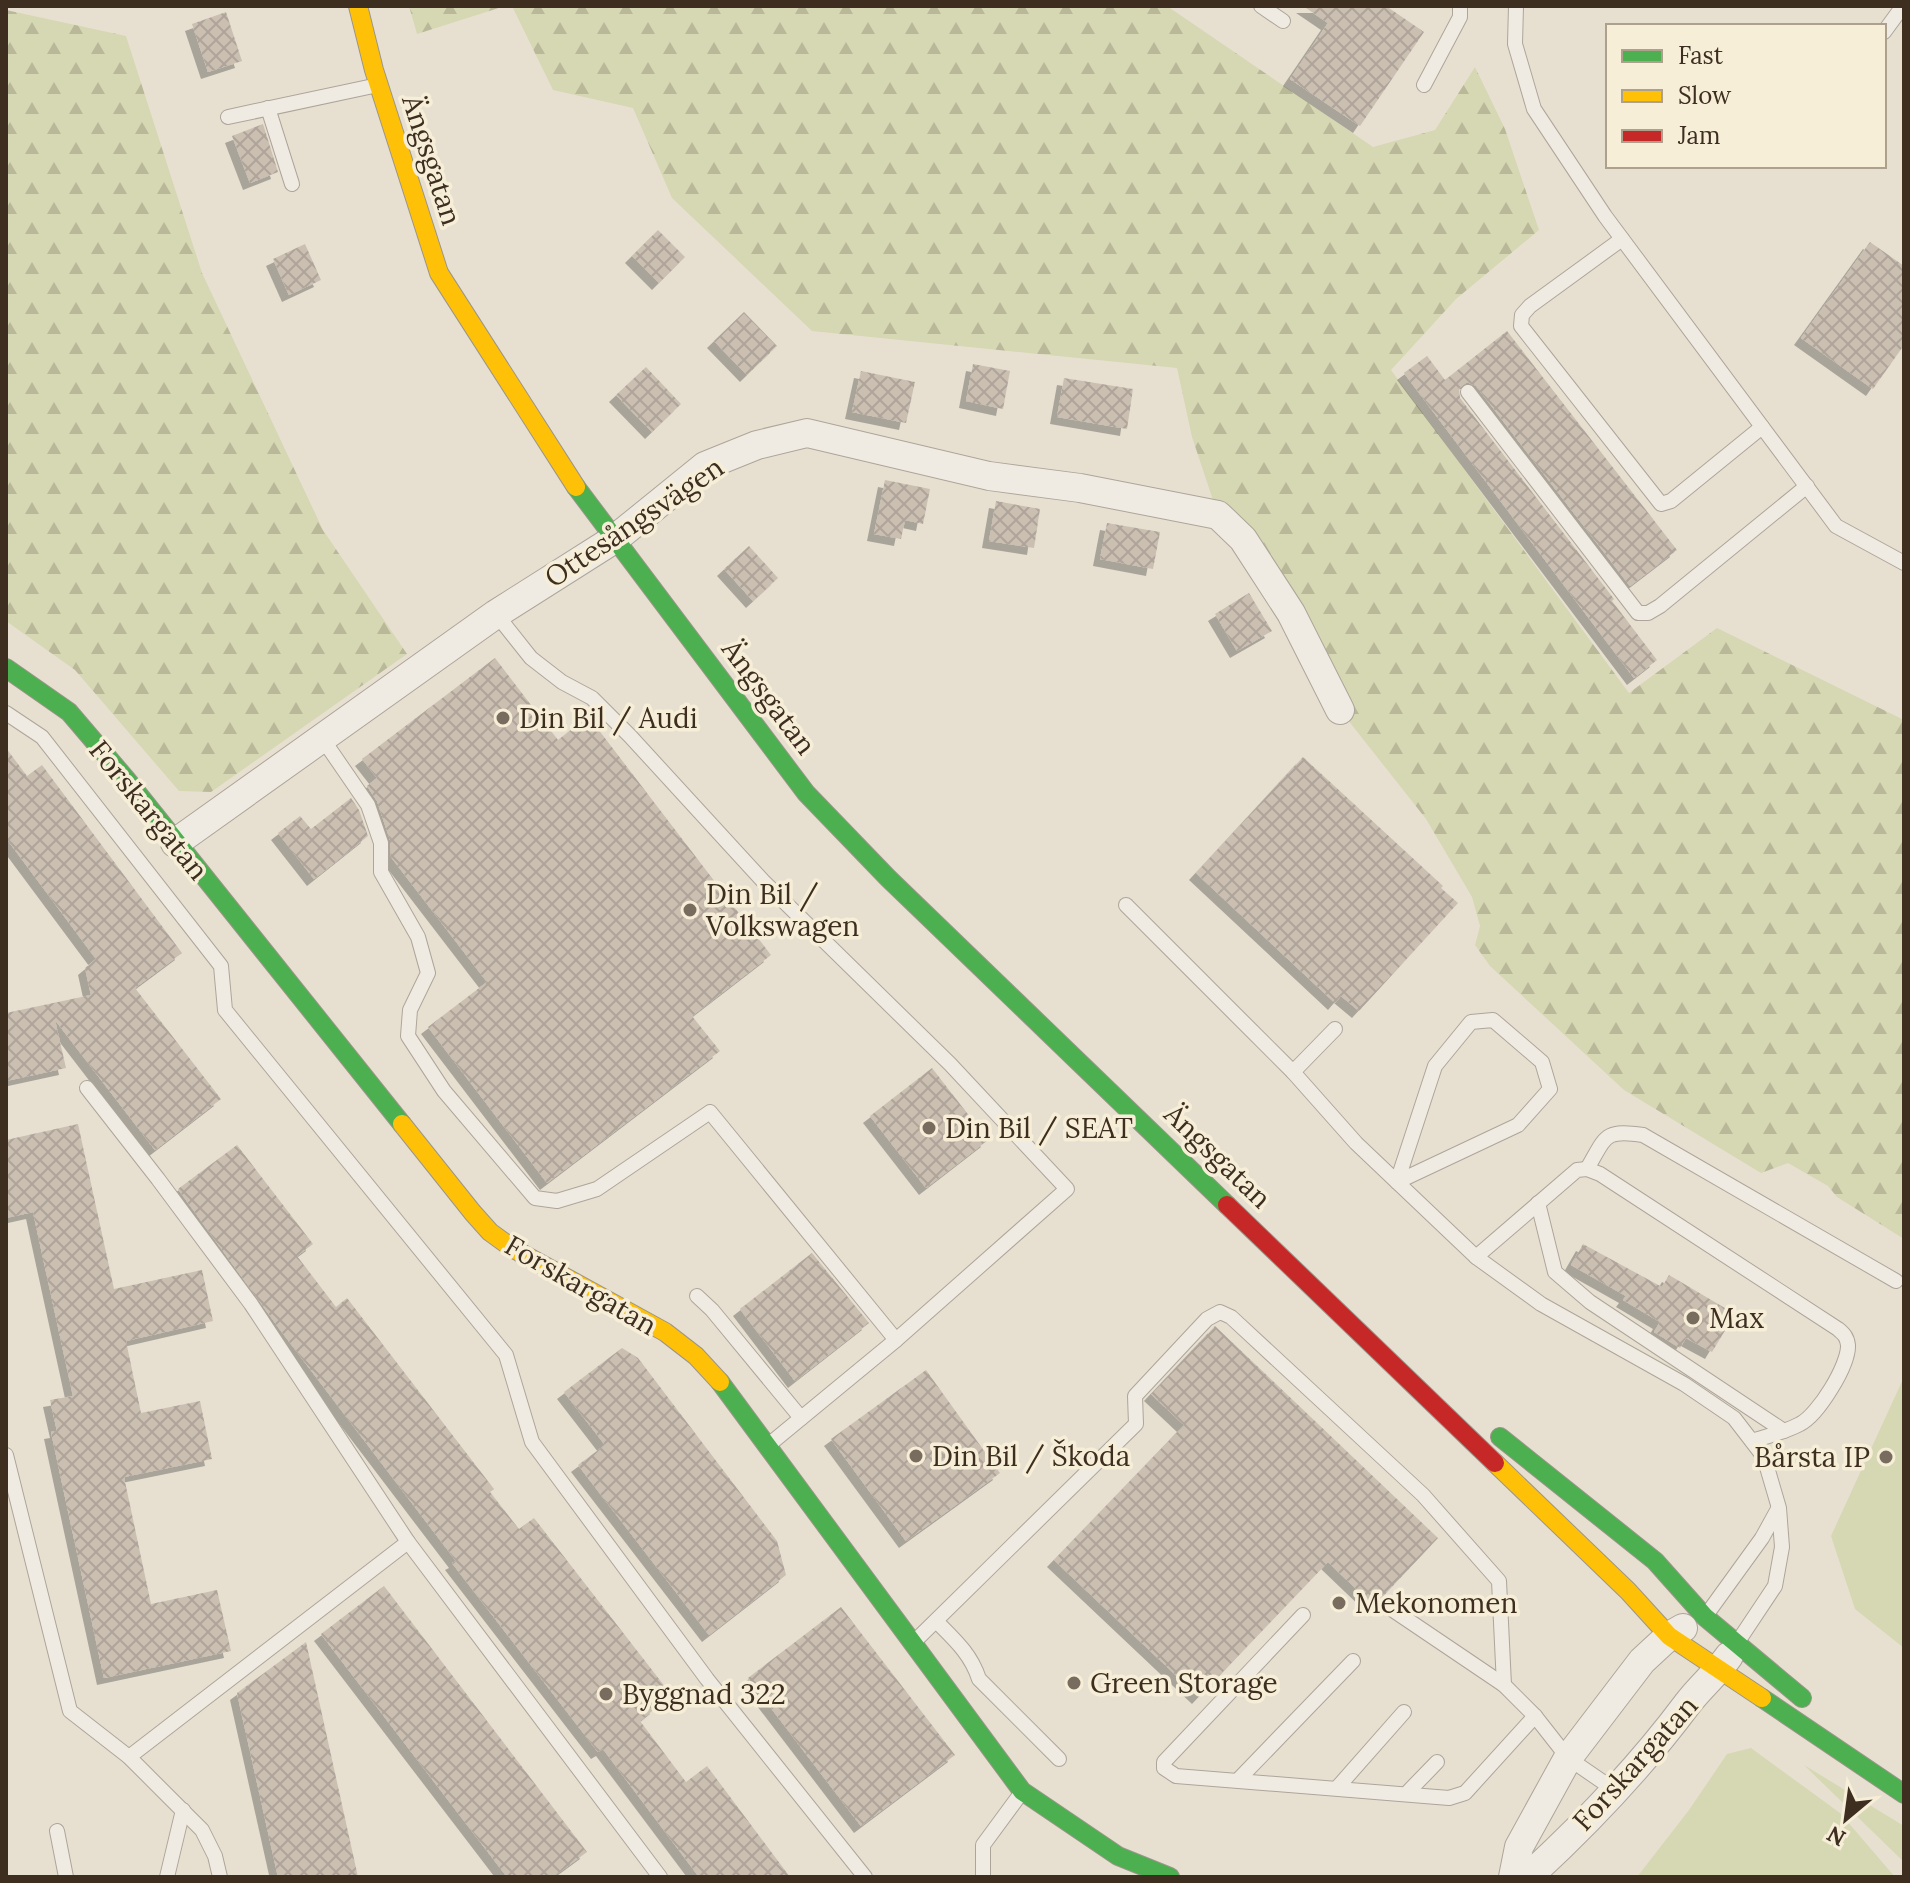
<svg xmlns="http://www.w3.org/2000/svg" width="1910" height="1883" font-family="Lora,serif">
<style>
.grass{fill:#d6d7b3}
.forest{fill:url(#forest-firs)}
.building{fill:url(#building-cross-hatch);filter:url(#shadow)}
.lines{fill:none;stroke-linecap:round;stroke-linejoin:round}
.lane-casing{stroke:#ada599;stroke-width:16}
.street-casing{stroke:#ada599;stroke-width:30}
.fast-casing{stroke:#9c958a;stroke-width:20}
.slow-casing{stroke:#9c958a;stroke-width:20}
.jam-casing{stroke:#9c958a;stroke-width:20}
.lane{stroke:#efebe3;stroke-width:14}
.street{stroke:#efebe3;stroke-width:28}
.fast{stroke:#4caf50;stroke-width:18}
.slow{stroke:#ffc107;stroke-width:18}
.jam{stroke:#c62828;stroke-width:18}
.poi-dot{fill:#786c5e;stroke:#f7eed8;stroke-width:3}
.labels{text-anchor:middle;stroke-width:7;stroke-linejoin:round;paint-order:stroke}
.street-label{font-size:28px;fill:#3d2e20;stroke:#f7eed8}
.poi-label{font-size:28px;fill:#3d2e20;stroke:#f7eed8;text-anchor:start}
</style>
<defs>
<pattern id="forest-firs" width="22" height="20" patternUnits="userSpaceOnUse" patternTransform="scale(2)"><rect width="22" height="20" fill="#d6d7b3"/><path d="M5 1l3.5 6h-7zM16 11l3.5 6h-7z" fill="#b9b99a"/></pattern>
<pattern id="building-cross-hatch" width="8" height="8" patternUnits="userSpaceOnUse" patternTransform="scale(2)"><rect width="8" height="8" fill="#cbbfb2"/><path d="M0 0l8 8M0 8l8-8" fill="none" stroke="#afa499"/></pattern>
<filter id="shadow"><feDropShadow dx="-7" dy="7" stdDeviation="0" flood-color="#0004"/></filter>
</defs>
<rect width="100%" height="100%" fill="#e7e0d1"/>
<g class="grass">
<path d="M 1904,1377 L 1904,1648 L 1855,1609 L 1831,1536 Z"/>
<path d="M 1751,1748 L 1840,1813 L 1895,1877 L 1637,1877 L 1689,1810 L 1727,1754 Z"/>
<path d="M 1804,1765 L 1904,1826 L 1904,1862 Z"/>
</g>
<g class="forest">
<path d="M 409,6 L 505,6 L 417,34 Z"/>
<path d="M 512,6 L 1167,6 L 1373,147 L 1435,130 L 1475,67 L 1505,129 L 1539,230 L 1456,299 L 1391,370 L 1629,693 L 1717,628 L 1904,720 L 1904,1239 L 1837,1197 L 1828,1186 L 1788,1163 L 1761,1173 L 1624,1090 L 1490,966 L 1475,945 L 1480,926 L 1472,897 L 1426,819 L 1340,710 L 1218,515 L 1192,437 L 1177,368 L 812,331 L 672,198 L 633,108 L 553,90 Z"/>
<path d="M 6,10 L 126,36 L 202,273 L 323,530 L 407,654 L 211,792 L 179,791 L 75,670 L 6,621 Z"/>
</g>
<g class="building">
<path d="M 1303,6 L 1386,6 L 1424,32 L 1360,126 L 1290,79 L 1328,23 Z"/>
<path d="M 226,12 L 242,61 L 208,72 L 192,24 Z"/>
<path d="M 263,124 L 278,172 L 250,183 L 232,136 Z"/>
<path d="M 658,230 L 685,257 L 659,283 L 632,256 Z"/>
<path d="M 1870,242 L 1904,266 L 1904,345 L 1873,389 L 1801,338 Z"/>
<path d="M 305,244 L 321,280 L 289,295 L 273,259 Z"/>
<path d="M 744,312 L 777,346 L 747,375 L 714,341 Z"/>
<path d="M 1507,331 L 1677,550 L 1630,586 L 1476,386 L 1467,382 L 1459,388 L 1460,398 L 1614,599 L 1612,601 L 1657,660 L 1634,678 L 1404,373 L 1427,356 L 1445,380 Z"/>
<path d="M 973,364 L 1010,371 L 1003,409 L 966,401 Z"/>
<path d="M 646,367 L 681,404 L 652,432 L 616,395 Z"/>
<path d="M 861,371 L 915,382 L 906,423 L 852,412 Z"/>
<path d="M 1064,378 L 1133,389 L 1127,429 L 1057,417 Z"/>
<path d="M 885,480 L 930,489 L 923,524 L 905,520 L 901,539 L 874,534 Z"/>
<path d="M 996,501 L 1040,509 L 1034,548 L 989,541 Z"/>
<path d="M 1107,523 L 1160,532 L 1153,569 L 1100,559 Z"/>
<path d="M 749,546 L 778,578 L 753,601 L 724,569 Z"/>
<path d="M 1249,593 L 1272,631 L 1237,651 L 1215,614 Z"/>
<path d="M 495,658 L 558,740 L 588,716 L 771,955 L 692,1016 L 720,1051 L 547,1183 L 428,1027 L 487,982 L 391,857 L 390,840 L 377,801 L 367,786 L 377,778 L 362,759 Z"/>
<path d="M 6,748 L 27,776 L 42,765 L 182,953 L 135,988 L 221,1099 L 155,1150 L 55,1020 L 66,1068 L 6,1081 L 6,1013 L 91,995 L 85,968 L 96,959 L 6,838 Z"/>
<path d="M 1303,757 L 1443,886 L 1441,888 L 1458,903 L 1359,1011 L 1341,996 L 1335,1003 L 1196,873 Z"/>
<path d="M 351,798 L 359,810 L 368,836 L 314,879 L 278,833 L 300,816 L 311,829 Z"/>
<path d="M 932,1068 L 988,1140 L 926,1188 L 870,1116 Z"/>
<path d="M 78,1124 L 114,1289 L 202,1270 L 213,1321 L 126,1341 L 141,1413 L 200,1401 L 212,1459 L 124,1477 L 151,1604 L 217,1590 L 231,1651 L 104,1678 L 51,1432 L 57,1431 L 50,1400 L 73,1396 L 33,1212 L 6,1218 L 6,1140 Z"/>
<path d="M 237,1145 L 313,1244 L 297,1256 L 336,1307 L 347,1298 L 494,1489 L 490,1492 L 519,1529 L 534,1518 L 666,1688 L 651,1700 L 657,1707 L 640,1721 L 686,1782 L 707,1766 L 790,1877 L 699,1877 L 603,1749 L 598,1752 L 452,1563 L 456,1561 L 281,1331 L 178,1189 Z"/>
<path d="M 1583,1244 L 1662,1287 L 1669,1275 L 1735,1314 L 1712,1352 L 1686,1338 L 1680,1348 L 1654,1332 L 1660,1322 L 1623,1300 L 1626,1296 L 1571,1265 Z"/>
<path d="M 812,1253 L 869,1323 L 795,1381 L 740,1309 Z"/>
<path d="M 1215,1326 L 1438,1538 L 1374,1606 L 1328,1562 L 1199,1697 L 1054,1560 L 1184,1425 L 1151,1394 Z"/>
<path d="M 622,1348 L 638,1358 L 777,1541 L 786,1575 L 709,1635 L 578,1465 L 605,1445 L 564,1392 Z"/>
<path d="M 926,1370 L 1000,1473 L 906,1541 L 831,1439 Z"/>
<path d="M 384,1586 L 587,1852 L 553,1877 L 507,1877 L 321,1634 Z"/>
<path d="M 841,1607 L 955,1755 L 861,1826 L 748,1678 Z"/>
<path d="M 306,1642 L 358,1877 L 278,1877 L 237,1693 Z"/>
</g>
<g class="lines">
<g class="lane-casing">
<g id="lane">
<path d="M 1261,6 L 1283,21"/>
<path d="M 1516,6 L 1515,44 L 1534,109 L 1605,216 L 1836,526 L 1904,563"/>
<path d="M 1884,32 L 1903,6"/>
<path d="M 1424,85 L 1460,17 L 1460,6"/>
<path d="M 268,108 L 292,184"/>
<path d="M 228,117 L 378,85"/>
<path d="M 1622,239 L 1530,306 L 1522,315 L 1521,326 L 1661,504 L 1671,501 L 1762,427"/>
<path d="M 1468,392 L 1638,613 L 1648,613 L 1660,606 L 1807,486"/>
<path d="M 496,614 L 531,658 L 562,682 L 592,698 L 630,736 L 763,881 L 950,1064 L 1067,1189 L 896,1340 L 771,1443"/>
<path d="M 6,713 L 42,737 L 221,966 L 225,1010 L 506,1355 L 532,1442 L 707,1679 L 865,1877"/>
<path d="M 322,738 L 368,805 L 381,843 L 381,872 L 418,937 L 428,973 L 410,1010 L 408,1036 L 444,1091 L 535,1198 L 557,1201 L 597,1189 L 710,1112 L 896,1340"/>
<path d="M 1126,905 L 1293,1072"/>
<path d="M 1493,1020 L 1542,1062 L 1550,1089 L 1518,1125 L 1397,1182 L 1435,1066 L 1471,1022 Z"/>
<path d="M 1335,1029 L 1293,1072 L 1356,1143 L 1476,1257 L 1541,1304 L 1684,1384 L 1734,1418 L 1764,1457 L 1779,1508 L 1782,1547 L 1775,1586 L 1739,1640"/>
<path d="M 87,1088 L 158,1179 L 251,1304 L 408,1542 L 660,1877"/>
<path d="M 1587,1169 C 1606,1137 1603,1129 1643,1135 L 1896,1281"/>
<path d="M 1538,1203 L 1555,1272 L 1590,1302 L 1784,1431"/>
<path d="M 1476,1257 L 1577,1170 L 1587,1169 L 1600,1174 L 1838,1329 C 1844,1334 1847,1337 1848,1345 C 1849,1365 1818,1415 1800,1424 C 1785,1432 1768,1436 1752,1441"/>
<path d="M 697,1296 L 712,1310 L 801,1418"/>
<path d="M 6,1455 L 70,1711 L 129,1757 L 202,1830 L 215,1856 L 220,1877"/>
<path d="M 1387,1606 L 1504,1685 L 1535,1716 L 1568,1758 L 1616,1791"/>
<path d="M 1707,1614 L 1762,1538 L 1778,1509"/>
<path d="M 1303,1615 L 1164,1762 L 1164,1768 L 1176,1776 L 1449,1798 L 1465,1793 L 1535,1716"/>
<path d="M 936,1621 C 954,1639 971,1654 979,1679 L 1059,1759"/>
<path d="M 915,1641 L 1136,1424 L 1135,1396 L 1207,1319 L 1220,1312 L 1231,1317 L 1423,1495 L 1499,1581 L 1504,1685"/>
<path d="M 129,1757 L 408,1542"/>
<path d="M 1238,1780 L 1353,1661"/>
<path d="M 1337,1788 L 1404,1712"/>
<path d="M 1406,1794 L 1437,1762"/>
<path d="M 57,1831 L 66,1877"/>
<path d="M 167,1877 L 183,1810"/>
<path d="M 983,1877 L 983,1845 L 1022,1792"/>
</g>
</g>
<g class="street-casing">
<g id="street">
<path d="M 175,843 L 496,614 L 616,538 L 705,466 L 757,445 L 807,433 L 989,476 L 1080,488 L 1218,515 L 1243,539 L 1291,613 L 1340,710"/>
<path d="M 1513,1877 L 1519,1847 L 1568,1758 L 1642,1661 L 1669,1636 L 1683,1628"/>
<path d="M 1528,1877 C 1587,1823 1641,1766 1688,1703 C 1701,1686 1717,1673 1729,1656"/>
</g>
</g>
<g class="fast-casing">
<g id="fast">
<path d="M 576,487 L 806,793 L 888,878 L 1227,1205"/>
<path d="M 6,668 L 69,712 L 127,780 L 402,1124"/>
<path d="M 720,1382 L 1022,1791 L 1118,1856 L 1170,1877"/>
<path d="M 1500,1437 L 1655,1561 L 1705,1617 L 1802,1698"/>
<path d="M 1762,1698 L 1904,1794"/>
</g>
</g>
<g class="slow-casing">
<g id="slow">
<path d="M 358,6 L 374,70 L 439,273 L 576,487"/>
<path d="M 402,1124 L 473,1213 L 490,1232 L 512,1248 L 665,1332 L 696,1356 L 720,1382"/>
<path d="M 1495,1463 L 1628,1591 L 1669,1636 L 1762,1698"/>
</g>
</g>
<g class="jam-casing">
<path id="jam" d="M 1227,1205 L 1495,1463"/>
</g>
<use href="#lane" class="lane"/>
<use href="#street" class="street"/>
<use href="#fast" class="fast"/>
<use href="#slow" class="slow"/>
<use href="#jam" class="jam"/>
</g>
<g class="poi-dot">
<circle cx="503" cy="718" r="8"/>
<circle cx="690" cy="910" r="8"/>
<circle cx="929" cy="1128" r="8"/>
<circle cx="1693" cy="1318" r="8"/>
<circle cx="916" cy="1456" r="8"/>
<circle cx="1886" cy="1457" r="8"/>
<circle cx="1339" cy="1603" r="8"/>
<circle cx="1074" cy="1683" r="8"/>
<circle cx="606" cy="1694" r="8"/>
</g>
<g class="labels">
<g class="street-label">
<text transform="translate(432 160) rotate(72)" y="10">Ängsgatan</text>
<text transform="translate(634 522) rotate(-34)" y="10">Ottesångsvägen</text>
<text transform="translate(769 697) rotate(53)" y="10">Ängsgatan</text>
<text transform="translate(149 810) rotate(51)" y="10">Forskargatan</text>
<text transform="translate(1218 1156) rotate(44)" y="10">Ängsgatan</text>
<text transform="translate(581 1285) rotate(30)" y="10">Forskargatan</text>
<text transform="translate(1635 1763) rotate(-48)" y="10">Forskargatan</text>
</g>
<g class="poi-label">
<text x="519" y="728">Din Bil / Audi</text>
<text x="706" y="904">Din Bil /<tspan x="706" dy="32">Volkswagen</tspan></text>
<text x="945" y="1138">Din Bil / SEAT</text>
<text x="1709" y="1328">Max</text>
<text x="932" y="1466">Din Bil / Škoda</text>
<text x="1870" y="1467" text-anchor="end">Bårsta IP</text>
<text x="1355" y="1613">Mekonomen</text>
<text x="1090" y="1693">Green Storage</text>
<text x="622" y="1704">Byggnad 322</text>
</g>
</g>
<rect width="1910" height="1883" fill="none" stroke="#3d2e20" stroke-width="16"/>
<rect x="1606" y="24" width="280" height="144" fill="#f7eed8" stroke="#ada18e" stroke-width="2"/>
<rect x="1622" y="50" width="40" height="12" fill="#4caf50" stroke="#ada18e" stroke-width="2"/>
<text x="1678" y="64" font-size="24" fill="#3d2e20">Fast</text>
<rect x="1622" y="90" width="40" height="12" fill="#ffc107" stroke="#ada18e" stroke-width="2"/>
<text x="1678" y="104" font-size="24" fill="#3d2e20">Slow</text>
<rect x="1622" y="130" width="40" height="12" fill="#c62828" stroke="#ada18e" stroke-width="2"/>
<text x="1678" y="144" font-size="24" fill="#3d2e20">Jam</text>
<g transform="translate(1846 1819) rotate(209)" stroke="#f7eed8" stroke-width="6" paint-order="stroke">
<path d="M0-6L14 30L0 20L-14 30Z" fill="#3d2e20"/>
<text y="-12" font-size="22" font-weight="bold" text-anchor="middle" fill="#3d2e20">N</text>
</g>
</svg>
